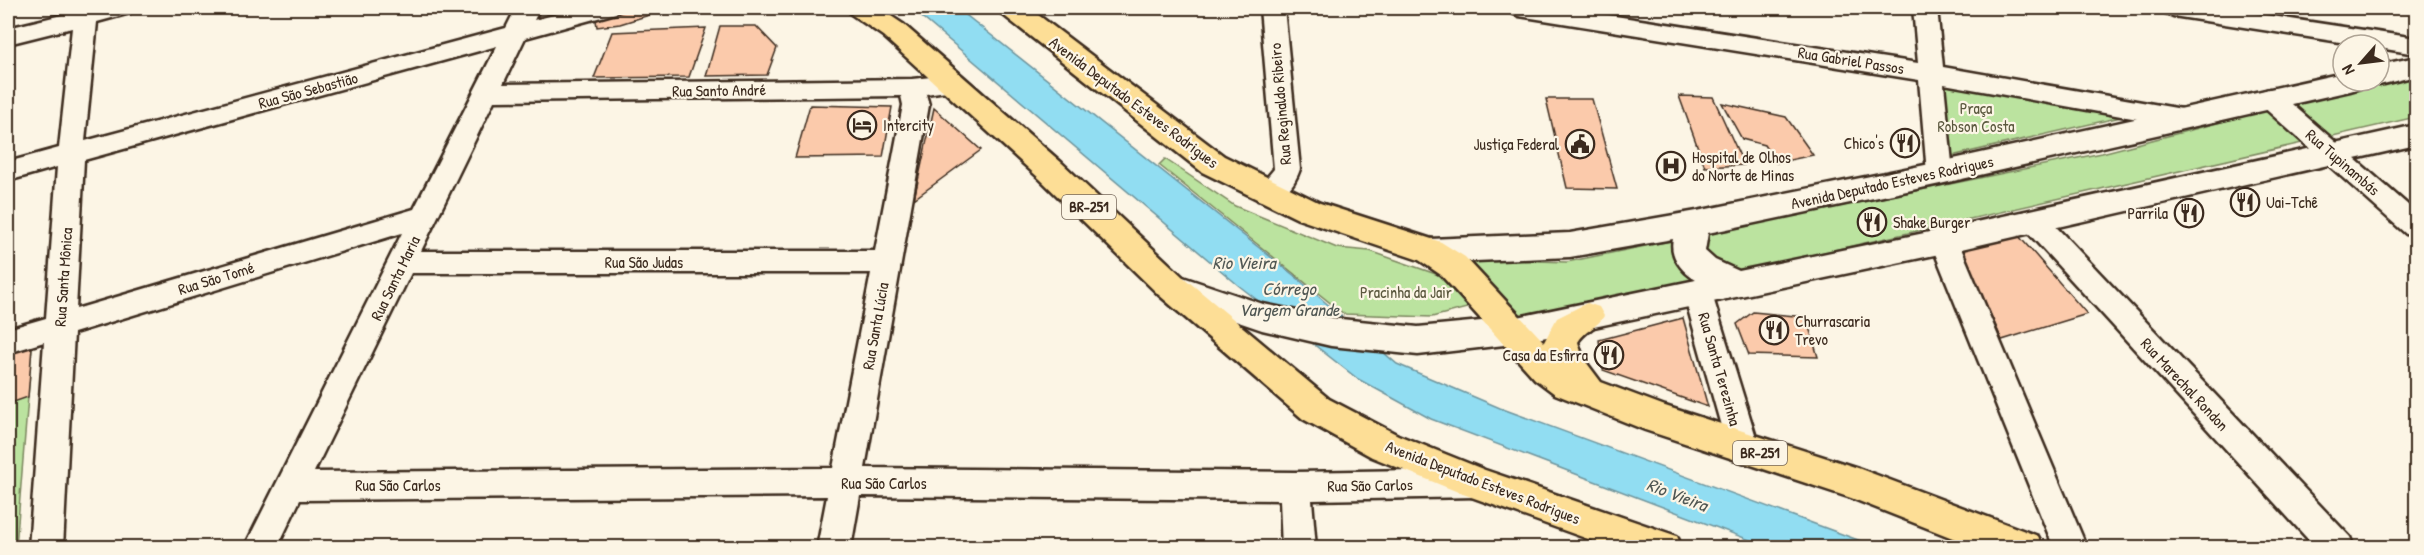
<svg xmlns="http://www.w3.org/2000/svg" width="2424" height="555" font-family="'Patrick Hand',sans-serif">
<style>
.green{fill:#bbe39f;stroke:#7b865e;stroke-width:1.5}
.water{fill:#91ddf2;stroke:#6f959d;stroke-width:1.5}
.building{fill:#fbcaab;stroke:#3b2a1e;stroke-width:1.5}
.lines{fill:none;stroke-linecap:round;stroke-linejoin:round}
.street-casing{stroke:#3b2a1e;stroke-width:5}
.secondary-casing{stroke:#3b2a1e;stroke-width:5}
.primary-casing{stroke:#3b2a1e;stroke-width:5}
.street{fill:#fcf5e5;fill-rule:evenodd}
.secondary{fill:#fcf5e5;fill-rule:evenodd}
.primary{fill:#fdde96;fill-rule:evenodd}
.labels{text-anchor:middle;stroke-width:4.5;stroke-linejoin:round;paint-order:stroke}
.shield{fill:#fcf5e5;stroke:#75675a;stroke-width:1.5}
.shield-label{font-size:15px;font-weight:bold;fill:#3b2a1e}
.street-label{font-size:16px;fill:#3b2a1e;stroke:#fcf5e5}
.park-label{font-size:16px;fill:#5b583e;stroke:#fcf5e5}
.poi-label{font-size:16px;fill:#3b2a1e;stroke:#fcf5e5;text-anchor:start}
.water-label{font-size:18px;font-style:italic;fill:#505753;stroke:#fcf5e5}
</style>
<rect width="100%" height="100%" fill="#fcf5e5"/>
<filter id="ink" filterUnits="userSpaceOnUse"><feTurbulence type="fractalNoise" baseFrequency=".0167" numOctaves="2"/><feDisplacementMap in="SourceGraphic" scale="12" xChannelSelector="R" yChannelSelector="G"/><feConvolveMatrix kernelMatrix="1 2 1 2 8 2 1 2 1" color-interpolation-filters="sRGB"/></filter>
<g filter="url(#ink)">
<g class="green">
<path d="M 1939,76 L 2134,114 L 1947,157 Z"/>
<path d="M 2416,76 L 2416,117 L 1768,265 L 1515,318 L 1452,258 L 1567,262 L 2102,153 L 2260,112 Z"/>
<path d="M 1165,159 L 1235,206 L 1337,248 L 1370,251 L 1453,280 L 1466,294 L 1467,308 L 1432,317 L 1344,314 L 1159,165 Z"/>
<path d="M 32,347 L 16,547 L 8,548 L 8,354 Z"/>
</g>
<path class="water" d="M 911,8 L 957,8 L 1296,277 L 1397,364 L 1500,408 L 1877,547 L 1768,547 L 1431,419 L 1358,379 L 1238,285 Z"/>
<g class="building">
<path d="M 635,8 L 672,8 L 620,24 L 597,27 L 596,20 Z"/>
<path d="M 720,26 L 756,26 L 777,48 L 767,75 L 706,76 Z"/>
<path d="M 706,28 L 689,77 L 594,78 L 612,32 Z"/>
<path d="M 1679,96 L 1713,97 L 1744,165 L 1705,167 Z"/>
<path d="M 1546,99 L 1592,99 L 1617,189 L 1567,188 Z"/>
<path d="M 1722,103 L 1786,117 L 1813,155 L 1776,163 L 1764,145 L 1742,139 Z"/>
<path d="M 810,105 L 892,107 L 883,157 L 795,158 Z"/>
<path d="M 934,108 L 981,150 L 914,199 Z"/>
<path d="M 2017,234 L 2087,314 L 2002,340 L 1959,244 Z"/>
<path d="M 1753,312 L 1806,317 L 1818,357 L 1749,355 L 1737,324 Z"/>
<path d="M 1683,318 L 1708,407 L 1603,370 L 1599,340 Z"/>
<path d="M 32,347 L 28,397 L 8,404 L 8,354 Z"/>
</g>
<g class="lines">
<g class="street-casing">
<g id="street">
<path d="M 74,8 L 134,8 L 130,13 L 97,22 L 85,141 L 506,28 L 516,8 L 540,8 L 534,20 L 582,8 L 620,8 L 616,13 L 525,38 L 503,84 L 912,79 L 951,75 L 960,77 L 964,83 L 960,89 L 926,94 L 929,105 L 865,468 L 1295,472 L 1476,469 L 1487,473 L 1492,483 L 1487,493 L 1476,497 L 1312,500 L 1316,548 L 1282,548 L 1280,500 L 860,496 L 851,548 L 817,548 L 827,496 L 300,500 L 277,548 L 244,548 L 402,233 L 74,333 L 63,548 L 29,548 L 44,342 L 8,353 L 8,329 L 46,318 L 57,167 L 8,181 L 8,162 L 59,148 L 72,28 L 8,44 L 8,28 L 74,12 ZM 497,46 L 414,209 L 76,309 L 84,160 ZM 901,96 L 903,105 L 875,251 L 421,251 L 494,101 ZM 411,273 L 871,273 L 833,468 L 314,472 Z"/>
<path d="M 1260,8 L 1284,8 L 1300,169 C 1294,187 1279,206 1258,200 L 1254,193 L 1274,169 Z"/>
<path d="M 1507,8 L 1564,8 L 1918,63 L 1913,8 L 1937,8 L 1943,67 L 2182,109 L 2191,112 L 2195,118 L 2191,124 L 2182,127 L 1944,84 L 1953,173 L 1949,180 L 1940,183 L 1931,180 L 1927,173 L 1919,80 L 1519,16 L 1511,13 Z"/>
<path d="M 2161,8 L 2219,8 L 2416,38 L 2416,54 L 2379,48 L 2379,45 L 2359,45 L 2173,16 L 2165,13 Z"/>
<path d="M 2269,89 L 2278,92 L 2416,212 L 2416,237 L 2406,234 L 2260,104 L 2256,98 L 2260,92 Z"/>
<path d="M 2033,210 L 2043,213 L 2350,537 L 2354,548 L 2316,548 L 2023,227 L 2019,220 L 2023,213 Z"/>
<path d="M 1944,231 L 1954,234 L 1958,241 L 2087,548 L 2054,548 L 1930,241 L 1934,234 Z"/>
<path d="M 1697,280 L 1707,283 L 1711,291 L 1759,447 L 1754,456 L 1743,460 L 1732,456 L 1727,447 L 1683,291 L 1687,283 Z"/>
</g>
</g>
<g class="secondary-casing">
<g id="secondary">
<path d="M 2416,57 L 2416,76 L 2379,85 L 2368,81 L 2379,81 L 2379,65 Z"/>
<path d="M 2343,73 L 2343,81 L 2364,81 L 2360,88 L 2350,91 L 1940,184 L 1708,233 L 1705,251 L 1715,260 L 1739,271 L 1944,229 L 2416,125 L 2416,145 L 1944,253 L 1513,344 L 1418,355 L 1331,346 L 1262,330 L 1159,295 L 1154,286 L 1159,277 L 1171,273 L 1263,304 L 1331,318 L 1418,327 L 1513,318 L 1696,280 C 1682,272 1669,256 1673,239 L 1570,257 L 1430,263 L 1419,260 L 1414,251 L 1419,242 L 1430,239 L 1570,233 L 1697,211 L 1940,162 Z"/>
</g>
</g>
<g class="primary-casing">
<g id="primary">
<path d="M 848,8 L 879,8 L 903,24 L 1062,163 L 1183,277 L 1329,399 L 1398,435 L 1485,470 L 1677,536 L 1682,548 L 1613,548 L 1463,494 L 1372,457 L 1303,419 L 1159,295 L 1040,179 L 883,36 L 851,14 Z"/>
<path d="M 998,8 L 1029,8 L 1224,156 L 1320,203 L 1441,242 L 1465,257 L 1544,342 L 1557,318 L 1587,303 L 1599,307 L 1604,316 C 1597,328 1584,331 1578,342 L 1583,358 L 1601,382 L 1665,406 L 1858,468 L 2038,536 L 2043,548 L 1978,548 L 1851,498 L 1645,430 L 1555,394 L 1535,379 L 1441,275 L 1419,260 L 1298,219 L 1202,172 L 1002,14 Z"/>
</g>
</g>
<use href="#street" class="street"/>
<use href="#secondary" class="secondary"/>
<use href="#primary" class="primary"/>
</g>
</g>
<defs>
<g id="hotel-ring" transform="scale(1.5)"><circle r="9.5" fill="#fcf5e5" stroke="#3b2a1e" stroke-width="1.5"/><path d="M-6-4.5h1.5V1H6V5H4.5V3h-9V5H-6ZM-4 0a1.8 1.8 0 1 1 3.6 0ZM.5 0V-2.5h3Q6-2.5 6 0Z" fill="#3b2a1e"/></g>
<g id="restaurant-ring" transform="scale(1.5)"><circle r="9.5" fill="#fcf5e5" stroke="#3b2a1e" stroke-width="1.5"/><path d="M-5-6h1v4h1v-4h1v4h1v-4h1v5L-1.5 .5V6h-2V.5L-5-1ZM5-6V6H3V1.5H1.5Q1.5-4 5-6Z" fill="#3b2a1e"/></g>
<g id="civic-ring" transform="scale(1.5)"><circle r="9.5" fill="#fcf5e5" stroke="#3b2a1e" stroke-width="1.5"/><path d="M-.6-6.5H3V-4.5H.6V-3L4-1V1h2V6H-6V1h2V-1L-.6-3ZM-1.2 2.5V6h2.4V2.5Z" fill="#3b2a1e"/></g>
<g id="hospital-ring" transform="scale(1.5)"><circle r="9.5" fill="#fcf5e5" stroke="#3b2a1e" stroke-width="1.5"/><path d="M-5-5h3v3.5h4V-5h3V5h-3V1.5h-4V5h-3Z" fill="#3b2a1e"/></g>
</defs>
<g fill-rule="evenodd">
<use href="#hotel-ring" x="862" y="125"/>
<use href="#restaurant-ring" x="1905" y="143"/>
<use href="#civic-ring" x="1580" y="144"/>
<use href="#hospital-ring" x="1671" y="166"/>
<use href="#restaurant-ring" x="2245" y="202"/>
<use href="#restaurant-ring" x="2189" y="213"/>
<use href="#restaurant-ring" x="1872" y="222"/>
<use href="#restaurant-ring" x="1774" y="330"/>
<use href="#restaurant-ring" x="1609" y="355"/>
</g>
<g class="labels">
<g class="shield">
<rect x="1062" y="195" width="54" height="24" rx="4.5"/>
<rect x="1733" y="441" width="54" height="24" rx="4.5"/>
</g>
<g class="shield-label">
<text x="1089" y="212">BR-251</text>
<text x="1760" y="458">BR-251</text>
</g>
<g class="street-label">
<text transform="translate(1851 60) rotate(9)" y="6">Rua Gabriel Passos</text>
<text transform="translate(308 90) rotate(-15)" y="6">Rua São Sebastião</text>
<text transform="translate(719 90) rotate(-1)" y="6">Rua Santo André</text>
<text transform="translate(1134 102) rotate(37)" y="6">Avenida Deputado Esteves Rodrigues</text>
<text transform="translate(1280 104) rotate(-95)" y="6">Rua Reginaldo Ribeiro</text>
<text transform="translate(2343 162) rotate(41)" y="6">Rua Tupinambás</text>
<text transform="translate(1892 182) rotate(-12)" y="6">Avenida Deputado Esteves Rodrigues</text>
<text x="644" y="268">Rua São Judas</text>
<text transform="translate(63 277) rotate(-86)" y="6">Rua Santa Mônica</text>
<text transform="translate(216 278) rotate(-17)" y="6">Rua São Tomé</text>
<text transform="translate(395 278) rotate(-64)" y="6">Rua Santa Maria</text>
<text transform="translate(875 326) rotate(-80)" y="6">Rua Santa Lúcia</text>
<text transform="translate(1720 369) rotate(74)" y="6">Rua Santa Terezinha</text>
<text transform="translate(2185 384) rotate(47)" y="6">Rua Marechal Rondon</text>
<text transform="translate(1483 482) rotate(21)" y="6">Avenida Deputado Esteves Rodrigues</text>
<text x="884" y="489">Rua São Carlos</text>
<text x="398" y="491">Rua São Carlos</text>
<text transform="translate(1370 485) rotate(-1)" y="6">Rua São Carlos</text>
</g>
<g class="park-label">
<text x="1976" y="114">Praça<tspan x="1976" dy="18">Robson Costa</tspan></text>
<text x="1406" y="298">Pracinha da Jair</text>
</g>
<g class="poi-label">
<text x="883" y="131">Intercity</text>
<text x="1884" y="149" text-anchor="end">Chico's</text>
<text x="1559" y="150" text-anchor="end">Justiça Federal</text>
<text x="1692" y="163">Hospital de Olhos<tspan x="1692" dy="18">do Norte de Minas</tspan></text>
<text x="2266" y="208">Uai-Tchê</text>
<text x="2168" y="219" text-anchor="end">Parrila</text>
<text x="1893" y="228">Shake Burger</text>
<text x="1795" y="327">Churrascaria<tspan x="1795" dy="18">Trevo</tspan></text>
<text x="1588" y="361" text-anchor="end">Casa da Esfirra</text>
</g>
<g class="water-label">
<text x="1244" y="269">Rio Vieira</text>
<text x="1289" y="295">Córrego<tspan x="1289" dy="21">Vargem Grande</tspan></text>
<text transform="translate(1677 495) rotate(21)" y="6">Rio Vieira</text>
</g>
</g>
<rect width="2424" height="555" fill="none" stroke="#fcf5e5" stroke-width="30"/>
<rect x="15" y="15" width="2394" height="525" fill="none" stroke="#3b2a1e" stroke-width="2" filter="url(#ink)"/>
<g transform="translate(2361 63) rotate(242)"><circle r="28" fill="#fcf5e5" stroke="#afa495" stroke-width="1.5"/>
<path d="M0-4.5L10 22L0 15L-10 22Z" fill="#3b2a1e"/>
<text y="-9" font-size="16" font-weight="bold" text-anchor="middle" fill="#3b2a1e">N</text>
</g>
</svg>
